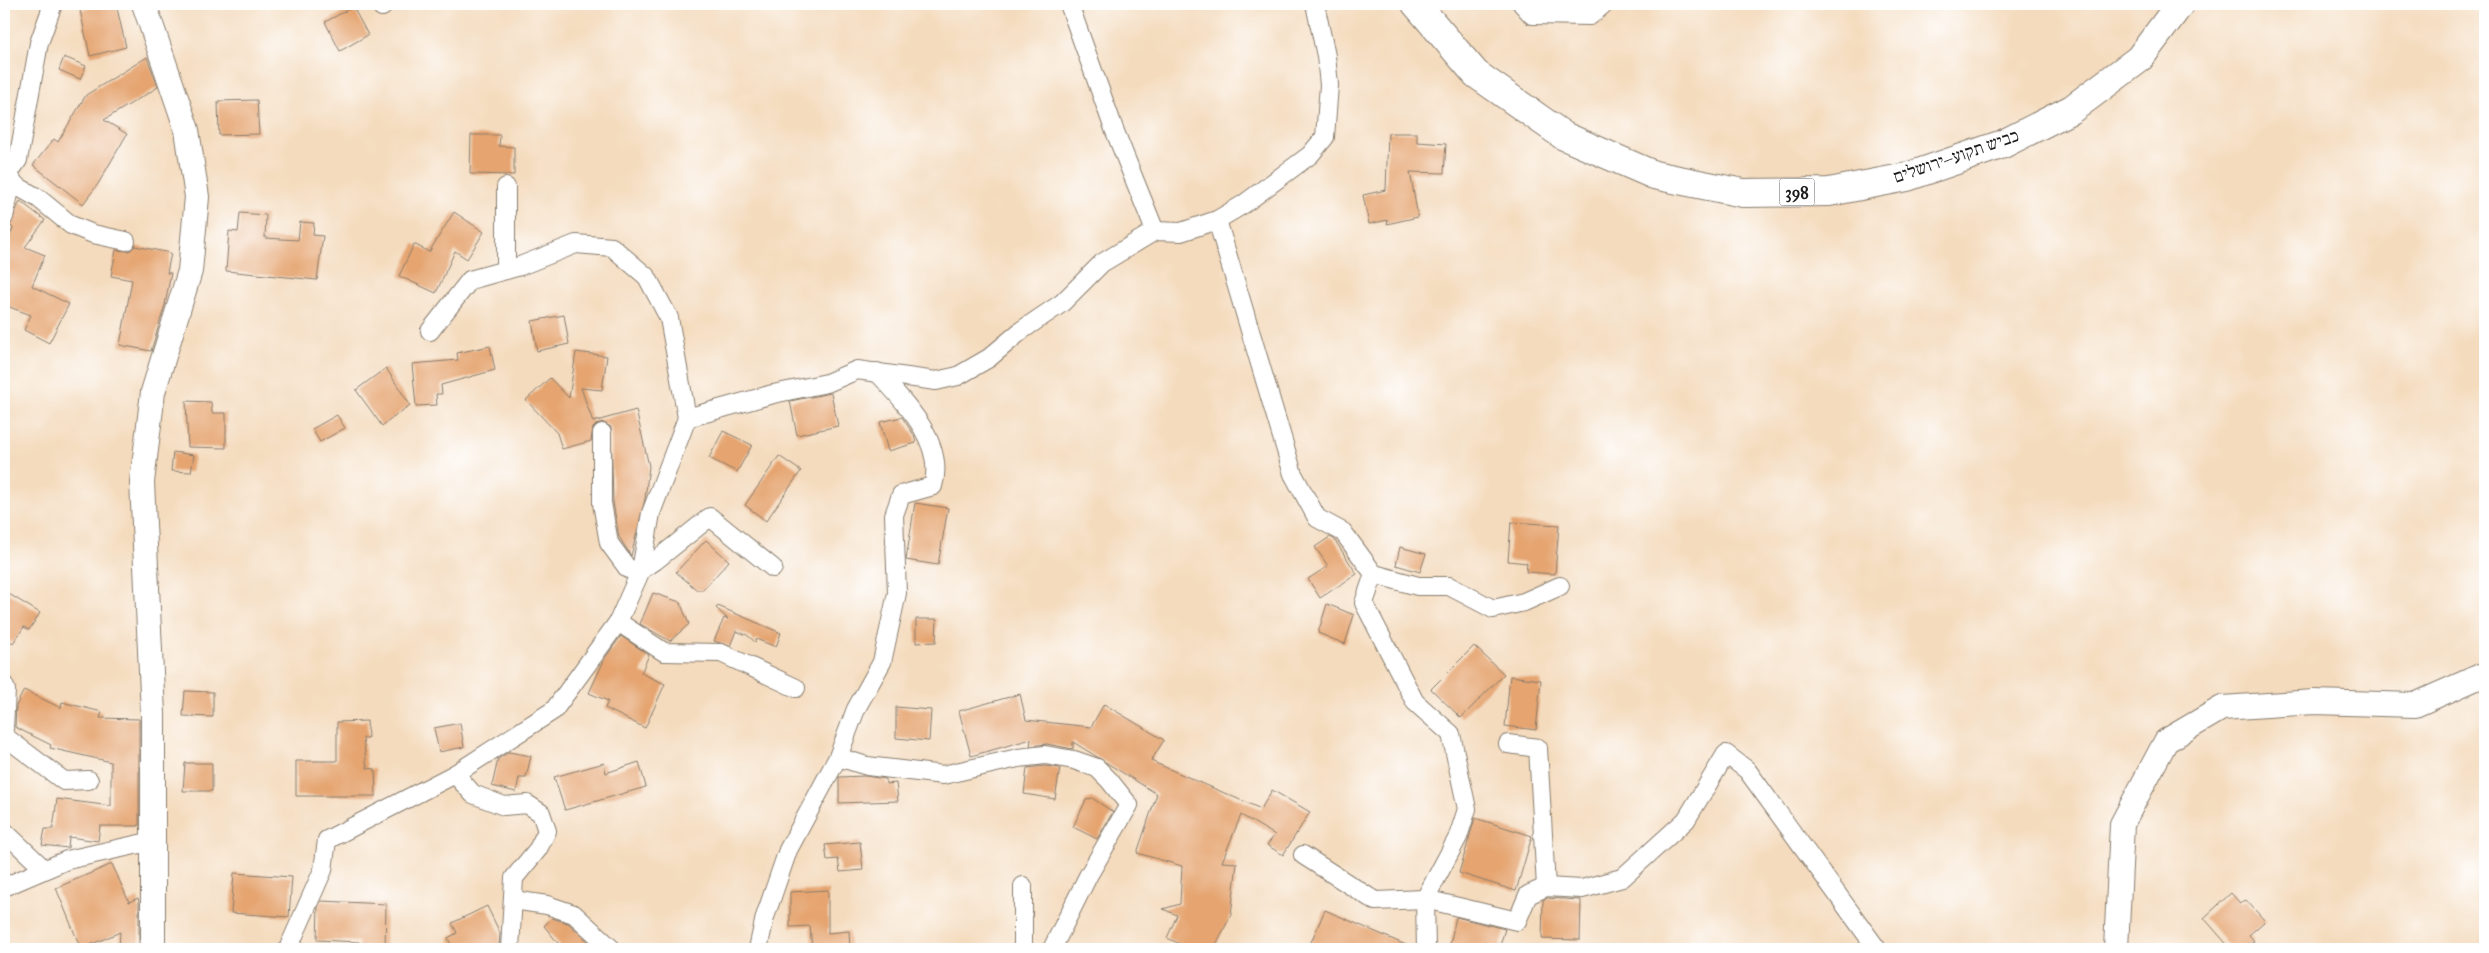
<svg xmlns="http://www.w3.org/2000/svg" width="2489" height="953" font-family="'IM FELL Great Primer','Frank Ruhl Libre',serif">
<style>
.building{fill:#e5a470}
.lines{fill:none;stroke-linecap:round;stroke-linejoin:round}
.street-casing{stroke:#887c6d;stroke-width:20}
.secondary-casing{stroke:#887c6d;stroke-width:26}
.primary-casing{stroke:#887c6d;stroke-width:30}
.street{stroke:#fff;stroke-width:18}
.secondary{stroke:#fff;stroke-width:24}
.primary{stroke:#fff;stroke-width:28}
.labels{text-anchor:middle;stroke-width:5;stroke-linejoin:round;paint-order:stroke}
.shield{fill:#fff;stroke:#606060;stroke-width:1}
.shield-label{font-size:16px;font-weight:bold;fill:#1c1c1c}
.street-label{font-size:18px;fill:#1c1c1c;stroke:#fff}
</style>
<rect width="100%" height="100%" fill="#fff"/>
<filter id="ink" filterUnits="userSpaceOnUse"><feTurbulence type="fractalNoise" baseFrequency=".02" numOctaves="2"/><feDisplacementMap in="SourceGraphic" scale="10" xChannelSelector="R" yChannelSelector="G"/><feConvolveMatrix kernelMatrix="1 2 1 2 8 2 1 2 1" color-interpolation-filters="sRGB"/></filter>
<filter id="wash" filterUnits="userSpaceOnUse"><feTurbulence type="fractalNoise" baseFrequency=".0096" numOctaves="4" result="noise"/><feDisplacementMap in="SourceGraphic" scale="20" xChannelSelector="R" yChannelSelector="G"/><feGaussianBlur stdDeviation="1.12" result="paint"/><feColorMatrix in="noise" values="0 0 0 0 0 0 0 0 0 0 0 0 0 0 0 0 0 1.4 0 .05"/><feComposite in="paint" operator="in"/></filter>
<g filter="url(#wash)">
<rect width="100%" height="100%" fill="#f4dbbe"/>
<g id="blocks">
<g class="building">
<path d="M 106,4 L 116,4 L 126,47 L 90,56 L 80,10 Z"/>
<path d="M 353,7 L 368,35 L 340,51 L 325,22 Z"/>
<path d="M 64,57 L 86,66 L 80,79 L 59,70 Z"/>
<path d="M 147,57 L 158,87 L 104,120 L 127,134 L 98,184 L 83,204 L 33,165 L 54,139 L 58,142 L 86,95 Z"/>
<path d="M 257,100 L 259,134 L 219,135 L 218,101 Z"/>
<path d="M 1388,133 L 1417,133 L 1417,142 L 1446,144 L 1444,173 L 1410,172 L 1418,217 L 1387,224 L 1388,220 L 1369,224 L 1363,195 L 1386,190 Z"/>
<path d="M 471,135 L 500,135 L 499,146 L 514,147 L 514,175 L 470,174 Z"/>
<path d="M 20,201 L 45,220 L 25,247 L 45,255 L 32,286 L 69,304 L 49,343 L 24,330 L 31,315 L 4,305 L 4,251 L 13,228 L 10,225 Z"/>
<path d="M 454,212 L 484,232 L 467,259 L 455,251 L 436,293 L 399,276 L 414,244 L 429,252 Z"/>
<path d="M 240,213 L 266,215 L 265,238 L 298,240 L 300,222 L 314,223 L 313,235 L 323,236 L 317,280 L 226,271 L 229,231 L 238,232 Z"/>
<path d="M 135,246 L 171,253 L 167,273 L 171,273 L 165,305 L 151,351 L 120,345 L 132,280 L 111,276 L 116,250 L 129,251 Z"/>
<path d="M 564,315 L 569,344 L 537,351 L 532,321 Z"/>
<path d="M 490,346 L 495,370 L 441,385 L 442,394 L 436,394 L 437,405 L 416,406 L 412,364 L 458,360 L 457,353 Z"/>
<path d="M 576,352 L 607,356 L 602,390 L 581,388 L 593,422 L 636,410 L 649,466 L 645,499 L 631,556 L 619,537 L 613,502 L 611,427 L 602,422 L 597,424 L 593,428 L 591,441 L 562,449 L 557,433 L 526,400 L 550,378 L 569,398 Z"/>
<path d="M 386,368 L 410,405 L 382,426 L 356,390 Z"/>
<path d="M 831,393 L 838,426 L 797,435 L 790,401 Z"/>
<path d="M 186,401 L 211,402 L 212,413 L 226,413 L 226,448 L 188,447 Z"/>
<path d="M 337,415 L 345,428 L 320,442 L 312,429 Z"/>
<path d="M 902,417 L 914,435 L 916,443 L 888,451 L 880,422 Z"/>
<path d="M 723,431 L 752,445 L 737,472 L 709,458 Z"/>
<path d="M 173,452 L 194,455 L 191,472 L 171,471 Z"/>
<path d="M 779,456 L 801,471 L 766,521 L 745,505 Z"/>
<path d="M 915,503 L 948,508 L 938,565 L 906,560 Z"/>
<path d="M 1511,522 L 1559,525 L 1555,574 L 1526,572 L 1527,563 L 1508,561 Z"/>
<path d="M 1330,537 L 1334,539 L 1357,574 L 1320,598 L 1308,579 L 1328,566 L 1315,547 Z"/>
<path d="M 706,540 L 729,561 L 703,590 L 697,590 L 676,572 Z"/>
<path d="M 1400,547 L 1426,554 L 1420,572 L 1396,565 Z"/>
<path d="M 4,591 L 40,613 L 29,630 L 24,627 L 13,643 L 4,637 Z"/>
<path d="M 653,593 L 680,602 L 689,624 L 670,641 L 640,624 Z"/>
<path d="M 1327,604 L 1354,615 L 1345,644 L 1318,633 Z"/>
<path d="M 718,606 L 781,633 L 776,647 L 756,639 L 755,642 L 747,635 L 736,631 L 730,646 L 714,641 L 724,618 L 728,619 L 716,608 Z"/>
<path d="M 916,619 L 937,619 L 936,642 L 916,643 Z"/>
<path d="M 621,636 L 649,655 L 641,673 L 665,684 L 645,728 L 605,708 L 608,701 L 589,693 L 605,658 Z"/>
<path d="M 1474,646 L 1504,674 L 1461,718 L 1431,689 Z"/>
<path d="M 1510,676 L 1541,680 L 1536,730 L 1505,726 Z"/>
<path d="M 24,690 L 61,708 L 62,702 L 102,712 L 100,718 L 139,719 L 139,826 L 100,826 L 98,841 L 69,837 L 68,848 L 42,845 L 45,829 L 53,829 L 57,799 L 111,806 L 111,762 L 50,748 L 51,745 L 15,727 L 16,706 Z"/>
<path d="M 185,691 L 213,692 L 213,717 L 183,716 Z"/>
<path d="M 1020,694 L 1026,720 L 1091,727 L 1104,704 L 1164,740 L 1151,761 L 1261,809 L 1272,790 L 1310,812 L 1283,855 L 1267,845 L 1275,835 L 1241,815 L 1222,862 L 1237,863 L 1231,915 L 1214,949 L 1191,949 L 1167,938 L 1177,915 L 1163,909 L 1180,904 L 1182,866 L 1137,853 L 1157,794 L 1073,742 L 1073,749 L 1047,744 L 1030,746 L 1031,739 L 971,756 L 959,711 Z"/>
<path d="M 896,707 L 931,710 L 929,741 L 896,738 Z"/>
<path d="M 367,721 L 368,738 L 363,738 L 367,768 L 375,769 L 376,796 L 296,796 L 296,761 L 337,761 L 337,722 Z"/>
<path d="M 460,723 L 464,747 L 439,752 L 434,728 Z"/>
<path d="M 509,752 L 531,756 L 526,778 L 519,778 L 516,792 L 492,786 L 498,759 Z"/>
<path d="M 639,762 L 646,787 L 565,810 L 554,777 L 604,763 L 606,773 Z"/>
<path d="M 185,763 L 212,763 L 212,791 L 183,791 Z"/>
<path d="M 1045,766 L 1060,768 L 1055,799 L 1024,794 L 1027,768 Z"/>
<path d="M 865,776 L 886,779 L 886,784 L 896,783 L 898,801 L 839,803 L 839,777 Z"/>
<path d="M 1092,798 L 1113,812 L 1097,839 L 1073,827 L 1086,800 Z"/>
<path d="M 1475,818 L 1532,836 L 1516,891 L 1459,873 Z"/>
<path d="M 860,842 L 863,870 L 840,872 L 838,859 L 827,860 L 825,845 Z"/>
<path d="M 112,864 L 129,902 L 138,898 L 139,902 L 139,949 L 119,949 L 120,932 L 81,949 L 56,888 Z"/>
<path d="M 234,873 L 292,877 L 289,917 L 231,913 Z"/>
<path d="M 828,890 L 828,933 L 849,931 L 850,949 L 812,949 L 810,926 L 790,927 L 790,892 Z"/>
<path d="M 2231,893 L 2240,903 L 2246,900 L 2265,921 L 2249,935 L 2254,941 L 2245,949 L 2231,949 L 2204,918 Z"/>
<path d="M 1546,898 L 1581,900 L 1580,940 L 1542,939 L 1543,900 Z"/>
<path d="M 321,901 L 386,904 L 385,949 L 358,949 L 359,942 L 317,940 L 318,907 Z"/>
<path d="M 487,906 L 500,933 L 499,948 L 453,949 L 448,938 L 457,933 L 452,923 Z"/>
<path d="M 1325,910 L 1415,949 L 1308,949 Z"/>
<path d="M 1456,917 L 1505,929 L 1499,949 L 1449,949 Z"/>
<path d="M 552,918 L 568,923 L 596,949 L 563,949 L 544,926 Z"/>
</g>
</g>
</g>
<g filter="url(#ink)">
<use href="#blocks" fill-opacity="0" stroke="#887c6d" stroke-width="1"/>
<g class="lines">
<g class="street-casing">
<g id="street">
<path d="M 381,4 L 382,7"/>
<path d="M 1069,4 L 1114,129 L 1155,231"/>
<path d="M 1522,4 L 1532,15 L 1590,16 L 1604,4"/>
<path d="M 4,174 L 9,173 L 18,160 L 39,43 L 53,4"/>
<path d="M 15,185 L 38,198 L 71,225 L 93,234 L 126,241"/>
<path d="M 4,217 L 9,194 L 15,185 L 10,176"/>
<path d="M 1217,220 L 1293,474 L 1317,518 L 1343,532 L 1374,574 L 1364,603 L 1415,702 L 1451,734 L 1467,809 L 1458,837 L 1425,899 L 1426,949"/>
<path d="M 506,270 L 506,187"/>
<path d="M 430,331 L 470,280 L 520,266 L 576,244 L 612,247 L 647,277 L 669,318 L 687,418"/>
<path d="M 602,433 L 602,503 L 609,543 L 628,569 L 641,570 L 655,561 L 710,517 L 773,568"/>
<path d="M 1374,574 L 1418,586 L 1449,586 L 1493,609 L 1524,602 L 1560,586"/>
<path d="M 618,622 L 664,652 L 721,653 L 796,688"/>
<path d="M 4,685 L 6,690 L 4,729"/>
<path d="M 4,736 L 64,781 L 89,780"/>
<path d="M 1508,744 L 1538,748 L 1546,887"/>
<path d="M 838,757 L 867,766 L 943,775 L 1018,758 L 1045,755 L 1074,760 L 1097,768 L 1109,780 L 1129,805 L 1088,876 L 1052,949"/>
<path d="M 455,774 L 473,794 L 504,806 L 527,804 L 541,813 L 547,831 L 538,849 L 514,878 L 510,949"/>
<path d="M 4,831 L 45,870"/>
<path d="M 1303,855 L 1375,901 L 1425,899 L 1517,921 L 1528,895 L 1546,887 L 1582,889 L 1622,878 L 1686,820 L 1726,754 L 1747,770 L 1877,949"/>
<path d="M 4,887 L 67,860 L 153,841"/>
<path d="M 513,900 L 547,905 L 574,914 L 612,949"/>
<path d="M 288,949 L 323,870 L 327,840 L 455,774 L 554,710 L 618,622 L 641,570 L 651,513 L 687,418 L 773,394 L 827,383 L 857,370 L 936,381 L 958,376 L 989,358 L 1022,330 L 1062,303 L 1102,263 L 1155,231 L 1181,232 L 1217,220 L 1244,204 L 1310,155 L 1325,137 L 1329,85 L 1326,56 L 1315,4"/>
<path d="M 758,949 L 765,917 L 788,850 L 838,757 L 856,709 L 882,662 L 897,593 L 894,515 L 901,495 L 933,486 C 946,443 904,401 877,372"/>
<path d="M 1023,949 L 1023,886"/>
</g>
</g>
<g class="secondary-casing">
<g id="secondary">
<path d="M 144,4 L 187,130 L 197,197 L 190,271 L 153,392 L 142,482 L 153,714 L 153,949"/>
<path d="M 2116,949 L 2122,824 L 2166,741 L 2222,708 L 2314,702 L 2415,705 L 2485,674"/>
</g>
</g>
<g class="primary-casing">
<path id="primary" d="M 1416,4 L 1476,74 L 1564,136 L 1654,175 L 1743,193 L 1829,192 L 1907,177 L 2003,144 L 2072,109 L 2139,59 L 2180,4"/>
</g>
<use href="#street" class="street"/>
<use href="#secondary" class="secondary"/>
<use href="#primary" class="primary"/>
</g>
</g>
<g class="labels">
<rect class="shield" x="1779.5" y="178.5" width="35" height="27" rx="4"/>
<g class="shield-label">
<text x="1797" y="198">398</text>
</g>
<g class="street-label">
<text transform="translate(1956 156) rotate(-19)" y="6">כביש תקוע–ירושלים</text>
</g>
</g>
<rect width="2489" height="953" fill="none" stroke="#fff" stroke-width="20"/>
</svg>
